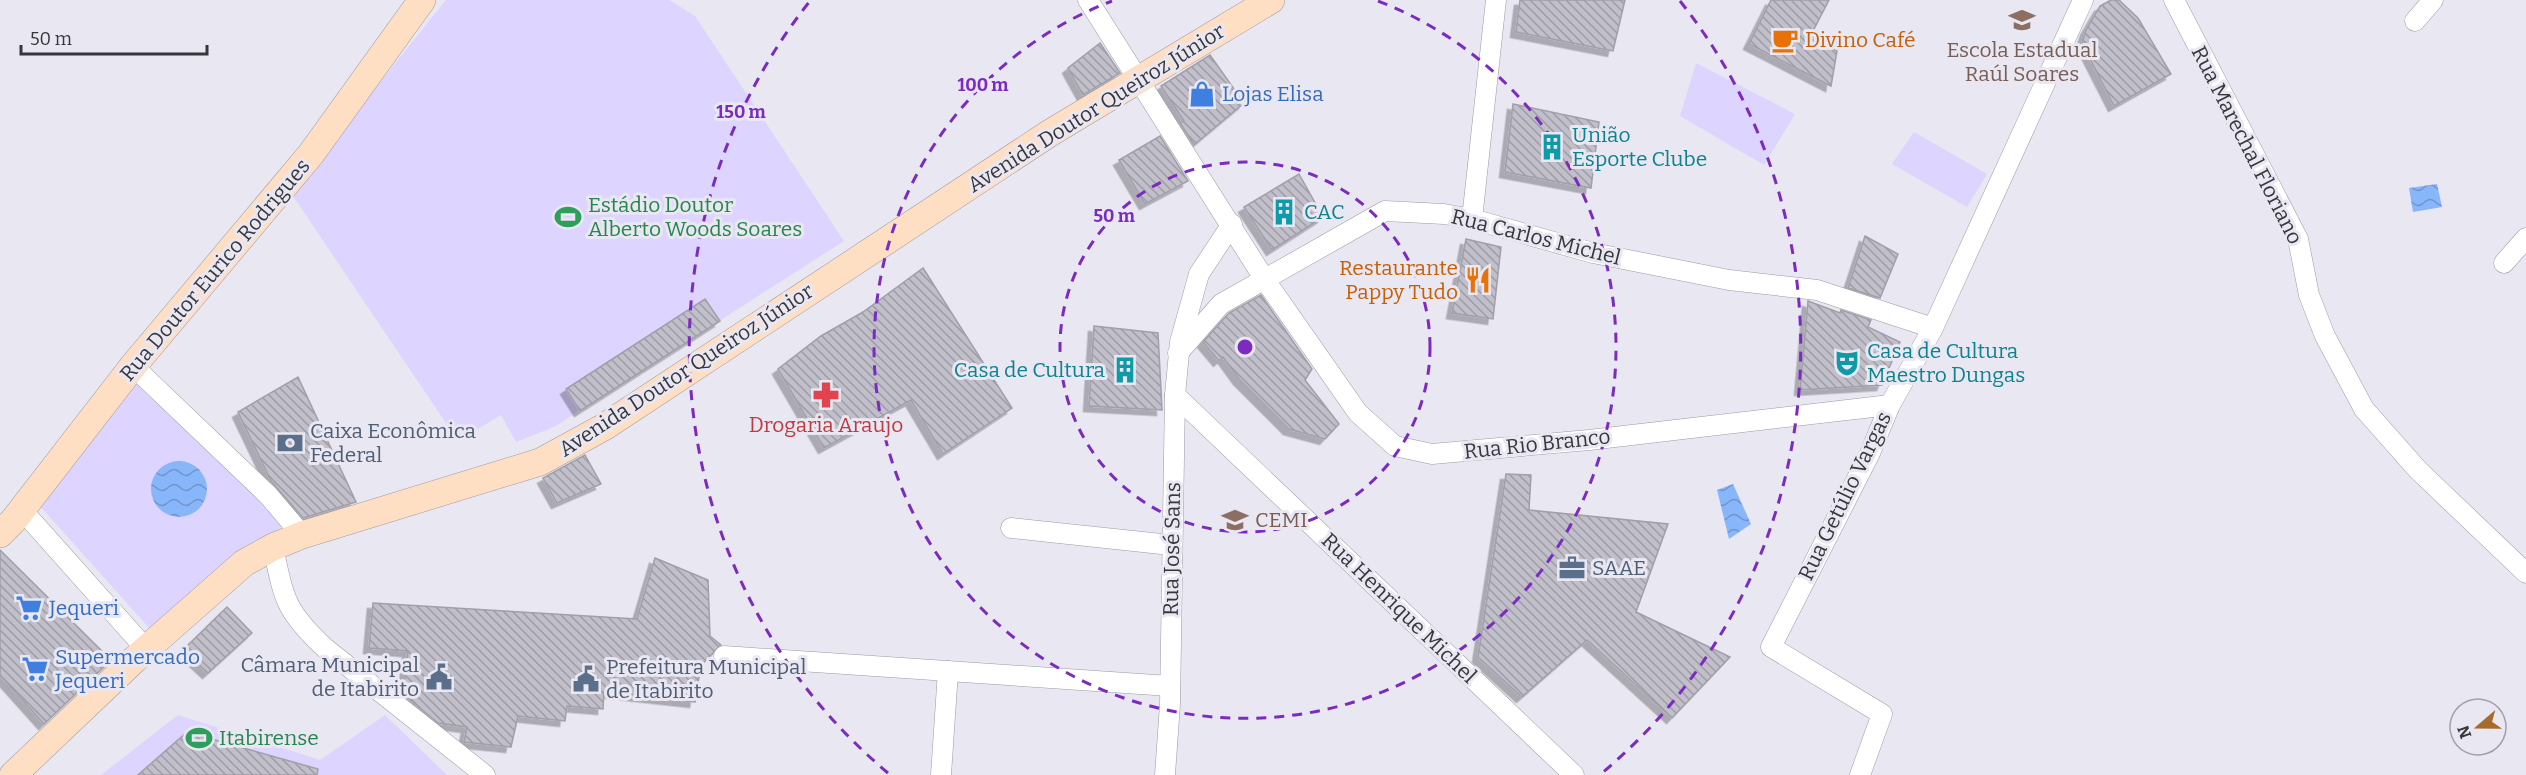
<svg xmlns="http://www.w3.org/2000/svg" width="2526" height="775" font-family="Bitter,serif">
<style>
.green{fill:#ddd4ff}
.water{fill:url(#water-waves)}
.building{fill:url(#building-back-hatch);stroke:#a19fa9;stroke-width:1.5;filter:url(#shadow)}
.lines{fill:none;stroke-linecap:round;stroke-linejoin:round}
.minor-casing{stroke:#9c9aa4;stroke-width:21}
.secondary-casing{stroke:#9c9aa4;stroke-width:28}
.minor{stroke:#fff;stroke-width:20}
.secondary{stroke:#fedfc4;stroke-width:27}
.ring{fill:none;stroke:#7b2cbf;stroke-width:3;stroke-dasharray:10 8}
.labels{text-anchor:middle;stroke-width:6;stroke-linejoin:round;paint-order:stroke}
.food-label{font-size:21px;fill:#c56008;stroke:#e9e7f2;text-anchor:start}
.education-label{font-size:21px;fill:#785e54;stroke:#e9e7f2}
.shop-label{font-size:21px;fill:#366cbe;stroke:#e9e7f2;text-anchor:start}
.street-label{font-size:21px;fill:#37373b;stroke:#e9e7f2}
.culture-label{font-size:21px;fill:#0d838f;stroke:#e9e7f2;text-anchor:start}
.leisure-label{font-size:21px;fill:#27864d;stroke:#e9e7f2;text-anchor:start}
.health-label{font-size:21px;fill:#be3a42;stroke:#e9e7f2}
.service-label{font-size:21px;fill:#4e5e75;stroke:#e9e7f2;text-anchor:start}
.centre{fill:#7b2cbf;stroke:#e9e7f2;stroke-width:3}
.ring-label{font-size:18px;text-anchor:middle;font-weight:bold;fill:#7b2cbf;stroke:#e9e7f2;stroke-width:6;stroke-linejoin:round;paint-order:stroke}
</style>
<defs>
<pattern id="water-waves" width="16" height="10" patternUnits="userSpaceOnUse" patternTransform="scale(1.5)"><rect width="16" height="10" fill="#88b6fb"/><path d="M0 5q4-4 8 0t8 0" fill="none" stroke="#7095cc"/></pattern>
<pattern id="building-back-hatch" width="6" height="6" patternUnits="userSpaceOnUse" patternTransform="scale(1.5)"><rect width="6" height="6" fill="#c1bfca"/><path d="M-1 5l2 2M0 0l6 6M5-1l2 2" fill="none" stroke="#9e9ca5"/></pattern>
<filter id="shadow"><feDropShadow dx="-5.5" dy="5.5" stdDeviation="0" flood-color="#0004"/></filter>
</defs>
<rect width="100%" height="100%" fill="#e9e7f2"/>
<g class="green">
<path d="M 446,0 L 669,0 L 695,16 L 844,241 L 554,427 L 516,442 L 501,415 L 476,430 L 473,427 L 454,435 L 291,193 Z"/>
<path d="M 1696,63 L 1795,114 L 1764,165 L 1680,116 Z"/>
<path d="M 1914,132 L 1987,174 L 1967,207 L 1892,164 Z"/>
<path d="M 140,378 L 285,524 L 150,629 L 39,505 Z"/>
<path d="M 178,715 L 320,760 L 385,715 L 447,775 L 101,775 Z"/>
</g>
<g class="water">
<path d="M 2437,184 L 2442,207 L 2413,212 L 2409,188 Z"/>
<circle cx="179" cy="489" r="28"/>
<path d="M 1733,484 L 1751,524 L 1729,539 L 1717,490 Z"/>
</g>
<g class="building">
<path d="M 1520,0 L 1625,0 L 1613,51 L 1516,32 Z"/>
<path d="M 1771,0 L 1829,0 L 1811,35 L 1837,51 L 1831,86 L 1749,44 Z"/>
<path d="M 2111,0 L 2119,0 L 2138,18 L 2171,74 L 2114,106 L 2082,43 L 2086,30 L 2100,6 Z"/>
<path d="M 1100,43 L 1120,73 L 1083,95 L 1068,68 Z"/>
<path d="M 1210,55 L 1244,103 L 1194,145 L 1180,123 L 1184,121 L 1161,86 Z"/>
<path d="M 1513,104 L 1599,122 L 1591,188 L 1505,172 Z"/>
<path d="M 1160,136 L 1188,181 L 1145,204 L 1119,160 Z"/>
<path d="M 1299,174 L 1323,217 L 1272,250 L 1244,207 Z"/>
<path d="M 1865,236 L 1898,254 L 1880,298 L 1848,288 Z"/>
<path d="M 1466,239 L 1501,247 L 1493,319 L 1452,313 Z"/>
<path d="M 923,268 L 1012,408 L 943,454 L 911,400 L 824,448 L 778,369 L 821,336 L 863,312 Z"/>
<path d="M 1261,295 L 1312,369 L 1305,380 L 1339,424 L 1325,439 L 1289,429 L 1239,379 L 1223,357 L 1219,361 L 1203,342 L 1229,313 Z"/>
<path d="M 705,299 L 720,321 L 580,411 L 566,389 Z"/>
<path d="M 1808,301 L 1840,313 L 1841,310 L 1871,320 L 1868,327 L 1900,342 L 1882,385 L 1800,390 Z"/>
<path d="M 1094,326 L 1158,333 L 1162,410 L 1089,406 Z"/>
<path d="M 298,377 L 356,502 L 303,518 L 271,481 L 238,412 Z"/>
<path d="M 585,455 L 601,484 L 557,503 L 543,478 Z"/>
<path d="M 1506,474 L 1531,475 L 1529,510 L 1668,524 L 1636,612 L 1730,657 L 1672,718 L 1587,640 L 1522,697 L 1478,657 Z"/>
<path d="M 0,550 L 111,660 L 44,724 L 0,675 Z"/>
<path d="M 655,558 L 708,580 L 710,636 L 721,645 L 701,665 L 695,702 L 604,692 L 603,709 L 567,706 L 565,721 L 518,716 L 511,747 L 464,742 L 467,727 L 438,723 L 403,694 L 408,651 L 369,648 L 373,603 L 637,619 Z"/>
<path d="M 227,607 L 252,633 L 208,673 L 183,650 Z"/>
<path d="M 187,732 L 318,769 L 317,775 L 138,775 Z"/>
</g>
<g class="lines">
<g class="minor-casing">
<g id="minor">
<path d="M 1088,0 L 1265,280 L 1358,413 L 1395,446 L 1432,454 L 1589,440 L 1890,405"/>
<path d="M 2174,0 L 2298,239 L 2309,295 L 2325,336 L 2364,409 L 2418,470 L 2526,573"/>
<path d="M 2415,21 L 2433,0"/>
<path d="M 1472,219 L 1496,0"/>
<path d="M 1232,224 L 1199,274 L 1180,342 L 1175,395 L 1574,775"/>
<path d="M 2504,263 L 2526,238"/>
<path d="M 1178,353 L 1221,304 L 1385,211 L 1444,214 L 1472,219 L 1593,253 L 1729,280 L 1817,290 L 1933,328"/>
<path d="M 133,366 L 268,495 L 302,535"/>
<path d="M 22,510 L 146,649"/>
<path d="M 1011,528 L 1171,545"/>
<path d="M 273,547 C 284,599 285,611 325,648 L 485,775"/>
<path d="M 724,656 L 1170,686"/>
<path d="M 941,775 L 948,671"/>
<path d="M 1165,775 L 1170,704 L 1175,395"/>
<path d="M 1860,775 L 1882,714 L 1771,647 L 1870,453 L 1890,405 L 1933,328 L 2083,0"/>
</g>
</g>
<g class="secondary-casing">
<g id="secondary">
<path d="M 0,534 L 13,521 L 133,366 L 311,154 L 422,0"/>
<path d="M 13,775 L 135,659 L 244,563 L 273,547 L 302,535 L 540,462 L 604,427 L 1050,133 L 1271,0"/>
</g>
</g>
<use href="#minor" class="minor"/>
<use href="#secondary" class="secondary"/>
</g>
<g class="ring">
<circle cx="1245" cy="347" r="185"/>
<path d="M1378 1A371 371 0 1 1 1112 1"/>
<path d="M888 773A556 556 0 0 1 810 1M1680 1A556 556 0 0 1 1602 773"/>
</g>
<defs>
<g id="school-bare" transform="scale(2.07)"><path d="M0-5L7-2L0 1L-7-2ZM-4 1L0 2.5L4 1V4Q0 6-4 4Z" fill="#8d6e63" stroke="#e9e7f2" stroke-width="2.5" paint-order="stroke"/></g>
<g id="cafe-bare" transform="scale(2.07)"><path d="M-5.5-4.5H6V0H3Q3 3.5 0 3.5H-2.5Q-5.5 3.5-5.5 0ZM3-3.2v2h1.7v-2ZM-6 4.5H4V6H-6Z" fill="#e8710a" stroke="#e9e7f2" stroke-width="2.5" paint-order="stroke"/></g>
<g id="shop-bare" transform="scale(2.07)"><path d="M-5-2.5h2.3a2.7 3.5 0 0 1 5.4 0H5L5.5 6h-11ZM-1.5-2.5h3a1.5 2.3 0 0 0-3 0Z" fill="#3f7fe0" stroke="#e9e7f2" stroke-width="2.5" paint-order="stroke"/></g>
<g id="building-bare" transform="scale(2.07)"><path d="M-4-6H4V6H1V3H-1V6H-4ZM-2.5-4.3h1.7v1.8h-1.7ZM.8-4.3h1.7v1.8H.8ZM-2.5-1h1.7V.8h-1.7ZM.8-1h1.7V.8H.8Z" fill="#0f9aa8" stroke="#e9e7f2" stroke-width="2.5" paint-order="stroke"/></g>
<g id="stadium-bare" transform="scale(2.07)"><path d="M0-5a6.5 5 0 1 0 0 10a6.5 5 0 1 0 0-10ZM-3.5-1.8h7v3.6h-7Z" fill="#2e9e5b" stroke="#e9e7f2" stroke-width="2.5" paint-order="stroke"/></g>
<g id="restaurant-bare" transform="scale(2.07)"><path d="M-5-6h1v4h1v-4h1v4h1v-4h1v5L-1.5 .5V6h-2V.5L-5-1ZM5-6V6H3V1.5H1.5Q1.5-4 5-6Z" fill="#e8710a" stroke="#e9e7f2" stroke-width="2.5" paint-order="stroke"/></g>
<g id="theatre-bare" transform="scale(2.07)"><path d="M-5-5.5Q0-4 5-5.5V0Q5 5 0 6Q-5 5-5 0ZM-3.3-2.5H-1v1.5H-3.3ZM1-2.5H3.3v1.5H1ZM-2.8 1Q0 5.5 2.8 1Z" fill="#0f9aa8" stroke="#e9e7f2" stroke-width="2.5" paint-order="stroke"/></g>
<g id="pharmacy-bare" transform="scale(2.07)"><path d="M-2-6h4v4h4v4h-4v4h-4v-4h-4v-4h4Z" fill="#e0444e" stroke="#e9e7f2" stroke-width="2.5" paint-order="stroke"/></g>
<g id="bank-bare" transform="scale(2.07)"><path d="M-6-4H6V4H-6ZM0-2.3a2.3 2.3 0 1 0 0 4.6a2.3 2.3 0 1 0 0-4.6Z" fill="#5c6f8a" stroke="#e9e7f2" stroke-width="2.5" paint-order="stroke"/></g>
<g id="office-bare" transform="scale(2.07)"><path d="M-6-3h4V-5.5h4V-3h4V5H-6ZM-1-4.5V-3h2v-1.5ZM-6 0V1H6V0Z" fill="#5c6f8a" stroke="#e9e7f2" stroke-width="2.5" paint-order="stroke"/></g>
<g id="supermarket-bare" transform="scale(2.07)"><path d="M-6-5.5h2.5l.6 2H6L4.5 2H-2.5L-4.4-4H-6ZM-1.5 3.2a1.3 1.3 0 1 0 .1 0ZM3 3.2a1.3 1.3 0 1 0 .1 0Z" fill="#3f7fe0" stroke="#e9e7f2" stroke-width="2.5" paint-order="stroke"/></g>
<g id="civic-bare" transform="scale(2.07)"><path d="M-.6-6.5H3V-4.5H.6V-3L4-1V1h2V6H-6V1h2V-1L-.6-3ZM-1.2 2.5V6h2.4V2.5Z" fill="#5c6f8a" stroke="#e9e7f2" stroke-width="2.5" paint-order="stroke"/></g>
</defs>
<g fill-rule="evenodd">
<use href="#school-bare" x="2022" y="20"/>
<use href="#cafe-bare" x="1785" y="40"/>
<use href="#shop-bare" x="1202" y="94"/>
<use href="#building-bare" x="1552" y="147"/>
<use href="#building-bare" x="1284" y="212"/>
<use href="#stadium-bare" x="568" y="217"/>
<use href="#restaurant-bare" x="1478" y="280"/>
<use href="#theatre-bare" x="1847" y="363"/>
<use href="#building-bare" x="1125" y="370"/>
<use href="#pharmacy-bare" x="826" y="395"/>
<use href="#bank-bare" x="290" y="443"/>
<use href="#school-bare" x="1235" y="520"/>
<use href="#office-bare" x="1572" y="568"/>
<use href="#supermarket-bare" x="29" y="608"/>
<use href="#supermarket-bare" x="35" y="669"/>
<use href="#civic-bare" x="439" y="677"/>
<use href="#civic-bare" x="586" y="679"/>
<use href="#stadium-bare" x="199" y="738"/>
</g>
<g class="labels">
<g class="food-label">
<text x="1805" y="47">Divino Café</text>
<text x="1458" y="275" text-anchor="end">Restaurante<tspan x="1458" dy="24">Pappy Tudo</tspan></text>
</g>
<g class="education-label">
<text x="2022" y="57">Escola Estadual<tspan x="2022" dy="24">Raúl Soares</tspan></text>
<text x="1255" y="527" text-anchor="start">CEMI</text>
</g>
<g class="shop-label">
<text x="1222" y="101">Lojas Elisa</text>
<text x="49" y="615">Jequeri</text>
<text x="55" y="664">Supermercado<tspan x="55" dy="24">Jequeri</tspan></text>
</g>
<g class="street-label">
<text transform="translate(1096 108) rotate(-32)" y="7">Avenida Doutor Queiroz Júnior</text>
<text transform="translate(2247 145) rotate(63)" y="7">Rua Marechal Floriano</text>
<text transform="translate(1536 237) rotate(14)" y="7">Rua Carlos Michel</text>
<text transform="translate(215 270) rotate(-50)" y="7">Rua Doutor Eurico Rodrigues</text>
<text transform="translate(686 370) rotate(-33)" y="7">Avenida Doutor Queiroz Júnior</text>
<text transform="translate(1537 444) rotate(-6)" y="7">Rua Rio Branco</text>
<text transform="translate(1845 496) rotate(-64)" y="7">Rua Getúlio Vargas</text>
<text transform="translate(1172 549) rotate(-89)" y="7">Rua José Sans</text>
<text transform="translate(1399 608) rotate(44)" y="7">Rua Henrique Michel</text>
</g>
<g class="culture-label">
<text x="1572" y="142">União<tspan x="1572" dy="24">Esporte Clube</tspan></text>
<text x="1304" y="219">CAC</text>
<text x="1867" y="358">Casa de Cultura<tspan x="1867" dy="24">Maestro Dungas</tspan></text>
<text x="1105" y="377" text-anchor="end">Casa de Cultura</text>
</g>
<g class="leisure-label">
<text x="588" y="212">Estádio Doutor<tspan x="588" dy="24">Alberto Woods Soares</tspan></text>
<text x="219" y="745">Itabirense</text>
</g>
<g class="health-label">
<text x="826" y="432">Drogaria Araujo</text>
</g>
<g class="service-label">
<text x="310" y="438">Caixa Econômica<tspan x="310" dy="24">Federal</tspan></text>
<text x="1592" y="575">SAAE</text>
<text x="419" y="672" text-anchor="end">Câmara Municipal<tspan x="419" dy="24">de Itabirito</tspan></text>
<text x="606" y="674">Prefeitura Municipal<tspan x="606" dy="24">de Itabirito</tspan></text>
</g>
</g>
<circle cx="1245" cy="347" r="9" class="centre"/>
<g class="ring-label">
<text x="983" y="91">100 m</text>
<text x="741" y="118">150 m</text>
<text x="1114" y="222">50 m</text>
</g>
<g transform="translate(2478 727) rotate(250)"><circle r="28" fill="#e9e7f2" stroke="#a2a1a9" stroke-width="1.5"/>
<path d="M0-4.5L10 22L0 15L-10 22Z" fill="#a56a2c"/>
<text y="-9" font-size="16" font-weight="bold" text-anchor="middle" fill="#37373b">N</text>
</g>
<path d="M21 45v9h186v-9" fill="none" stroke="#37373b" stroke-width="3"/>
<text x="30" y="45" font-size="18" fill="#37373b" stroke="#e9e7f2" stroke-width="4.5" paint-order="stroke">50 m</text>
</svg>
